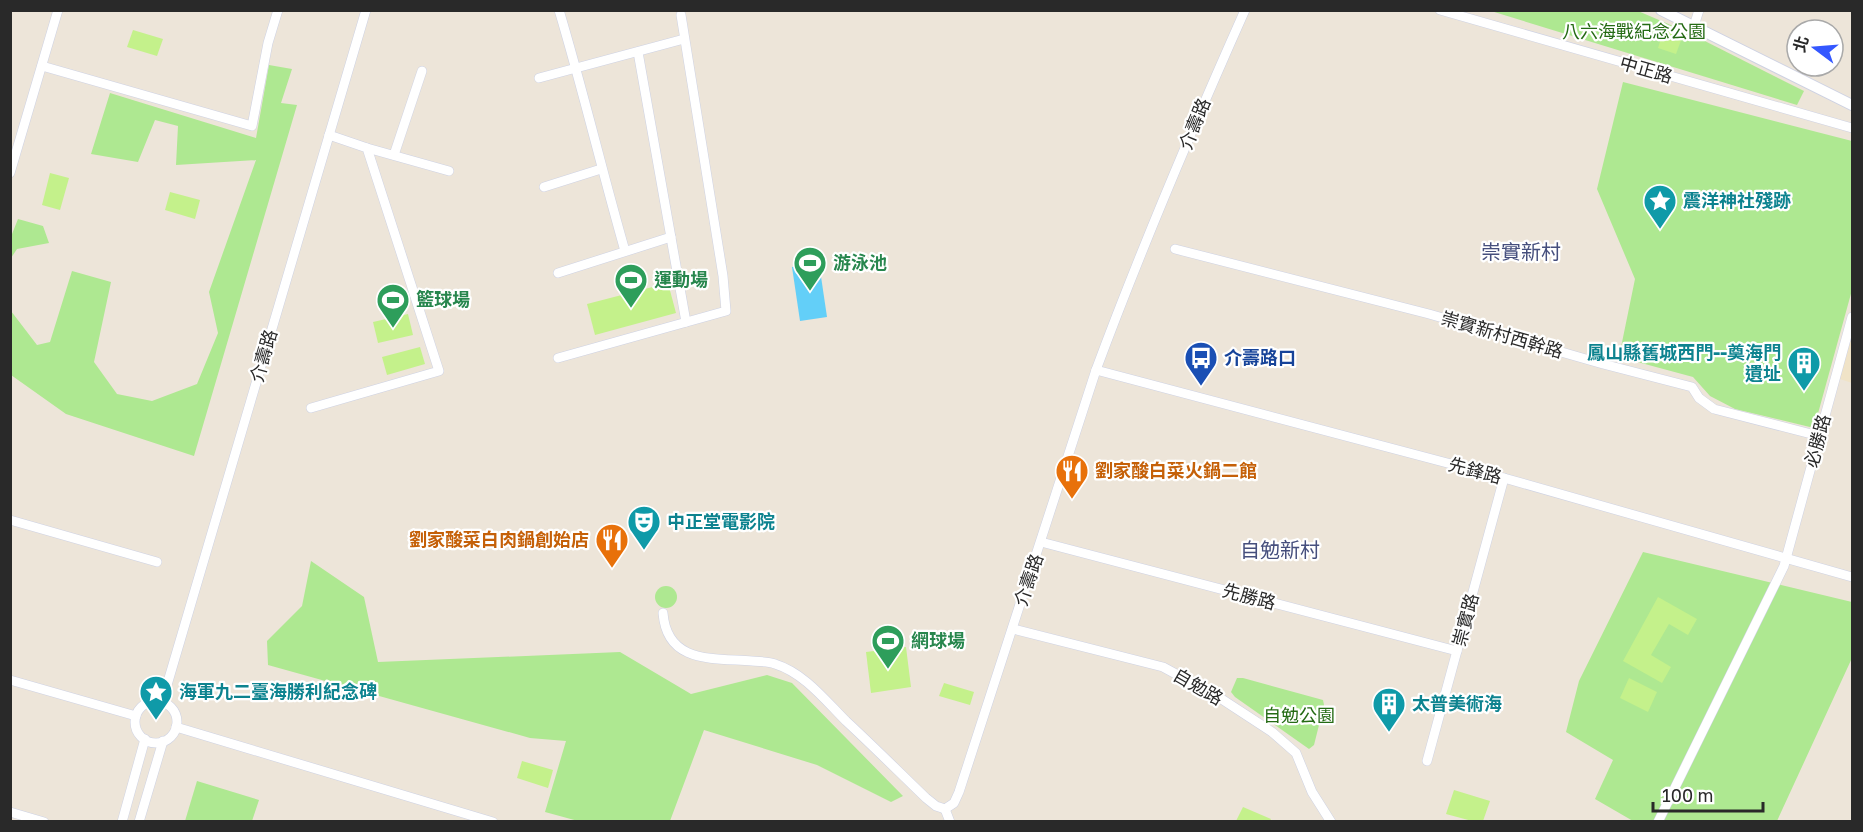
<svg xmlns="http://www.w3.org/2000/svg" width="1863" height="832" font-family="'Golos Text','Noto Sans TC',sans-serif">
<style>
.education{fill:#f0e3c7}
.green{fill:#aee891}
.pitch{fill:#c4f18b}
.water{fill:#63cff8}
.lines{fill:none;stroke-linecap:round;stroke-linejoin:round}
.minor-casing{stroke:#ced2e3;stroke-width:10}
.tertiary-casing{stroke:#ced2e3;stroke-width:12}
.minor{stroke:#fff;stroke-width:9}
.tertiary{stroke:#fff;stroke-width:10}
.labels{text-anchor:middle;stroke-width:4.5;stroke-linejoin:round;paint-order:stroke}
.park-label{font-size:18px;fill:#256b14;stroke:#fff}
.street-label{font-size:18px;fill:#292929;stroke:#fff}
.culture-label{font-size:18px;font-weight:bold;fill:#0d838f;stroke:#fff;text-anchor:start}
.leisure-label{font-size:18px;font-weight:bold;fill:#27864d;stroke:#fff;text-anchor:start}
.transit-label{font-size:18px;font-weight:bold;fill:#164399;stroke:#fff;text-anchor:start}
.food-label{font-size:18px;font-weight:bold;fill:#c56008;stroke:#fff;text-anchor:start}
.neighbourhood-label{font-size:20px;fill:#464f7d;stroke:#fff}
</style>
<rect width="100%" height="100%" fill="#ede5d9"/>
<path class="education" d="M 1852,333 L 1852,383 L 1840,379 Z"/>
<g class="green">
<path d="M 1491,11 L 1638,11 L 1687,32 L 1804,91 L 1797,105 Z"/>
<path d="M 269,65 L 292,69 L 281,103 L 297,105 L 194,456 L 66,414 L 11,375 L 11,311 L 37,345 L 50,342 L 72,271 L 111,282 L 94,362 L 117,394 L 152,401 L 197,384 L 218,333 L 209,292 L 256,160 L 176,165 L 178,126 L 155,120 L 138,162 L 91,154 L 110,93 L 256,138 Z"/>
<path d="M 1623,82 L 1852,141 L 1852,290 L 1814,428 L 1735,409 L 1710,396 L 1693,377 L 1619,357 L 1635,279 L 1597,189 Z"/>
<path d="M 18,219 L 43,226 L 49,243 L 17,249 L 11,258 L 11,234 L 12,234 Z"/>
<path d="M 1643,552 L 1852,602 L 1852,658 L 1777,821 L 1633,821 L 1595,799 L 1613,760 L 1566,732 L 1579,681 Z"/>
<path d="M 311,561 L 364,597 L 378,662 L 620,652 L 691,694 L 767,675 L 792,683 L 903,796 L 891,802 L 817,765 L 704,730 L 670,821 L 578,821 L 545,812 L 566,741 L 530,738 L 268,665 L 267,641 L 302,606 Z"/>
<circle cx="666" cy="597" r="11"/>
<path d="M 1237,678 L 1243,678 L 1323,700 L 1324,705 L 1314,745 L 1309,749 L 1235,697 L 1231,692 Z"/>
<path d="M 197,781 L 259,800 L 252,821 L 185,821 Z"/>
</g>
<g class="pitch">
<path d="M 1664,29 L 1683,35 L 1676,54 L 1658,48 Z"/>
<path d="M 133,30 L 163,39 L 157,56 L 127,47 Z"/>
<path d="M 50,173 L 69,178 L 60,210 L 42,205 Z"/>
<path d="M 170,192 L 200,200 L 195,219 L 165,210 Z"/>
<path d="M 668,283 L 676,313 L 595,335 L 587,304 Z"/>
<path d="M 408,314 L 413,335 L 378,343 L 373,322 Z"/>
<path d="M 420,347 L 425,364 L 387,375 L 382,357 Z"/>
<path d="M 1658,597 L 1697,619 L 1688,635 L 1669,624 L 1651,655 L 1671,667 L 1662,683 L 1623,661 Z"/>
<path d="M 906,647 L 911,687 L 871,693 L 866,652 Z"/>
<path d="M 1629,678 L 1657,692 L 1648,712 L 1620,698 Z"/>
<path d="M 944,683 L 974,692 L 970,705 L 939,696 Z"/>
<path d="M 522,761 L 553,770 L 548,788 L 517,778 Z"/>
<path d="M 1454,790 L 1490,801 L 1483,821 L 1472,821 L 1446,814 Z"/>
<path d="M 1243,807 L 1271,819 L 1270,821 L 1236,821 Z"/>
</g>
<path class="water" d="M 819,263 L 827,317 L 800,321 L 792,267 Z"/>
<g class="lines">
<g class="minor-casing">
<g id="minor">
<path d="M 559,10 C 583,90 602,171 625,251"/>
<path d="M 1440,10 L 1852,128"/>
<path d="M 1694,26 L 1699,10"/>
<path d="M 638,52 L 686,322"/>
<path d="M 42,66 L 252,126 L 268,43 L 278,10"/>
<path d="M 539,78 L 684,39"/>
<path d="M 367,148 L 449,171"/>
<path d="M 394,155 L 422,71"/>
<path d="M 10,173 L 58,10"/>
<path d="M 544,187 L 601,169"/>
<path d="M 1175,249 L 1429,314 L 1603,364 L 1692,387 L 1699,398 L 1714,409 L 1819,436"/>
<path d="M 558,273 L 671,237"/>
<path d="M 558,358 L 726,311 L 723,276 L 681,15"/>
<path d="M 1096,370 L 1504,478 L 1852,577"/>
<path d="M 311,408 L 439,371 L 367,148 L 329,135"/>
<path d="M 10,520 L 157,562"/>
<path d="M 1041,542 L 1457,651"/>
<path d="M 663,613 C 667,664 713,658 752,661 C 759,662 768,661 775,664 C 804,673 825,700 846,721 C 873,746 899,772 926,798 L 936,806 L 945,809"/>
<path d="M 1013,629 L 1163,667 L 1220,698 L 1272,732 L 1296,753 L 1312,792 L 1331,822"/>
<path d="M 10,680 L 136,716"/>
<circle cx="156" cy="722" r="21"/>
<path d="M 162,702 L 366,10"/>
<path d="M 176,727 L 493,822"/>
<path d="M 1427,761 L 1504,478"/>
<path d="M 945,809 L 954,803 L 959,792 L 1096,370 C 1141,249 1192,129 1245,10"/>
<path d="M 945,809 L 950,822"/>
<path d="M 10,812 L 44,822"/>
<path d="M 122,822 L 145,739"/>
<path d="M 139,822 L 163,741"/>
<path d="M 1658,822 L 1784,566 L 1852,317"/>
</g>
</g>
<g class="tertiary-casing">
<path id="tertiary" d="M 1661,10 L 1852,105"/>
</g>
<use href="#minor" class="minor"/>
<use href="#tertiary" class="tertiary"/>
</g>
<defs>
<g id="sight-pin" transform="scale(1.725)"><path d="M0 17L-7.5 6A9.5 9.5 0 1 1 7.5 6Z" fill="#0f9aa8" stroke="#fff"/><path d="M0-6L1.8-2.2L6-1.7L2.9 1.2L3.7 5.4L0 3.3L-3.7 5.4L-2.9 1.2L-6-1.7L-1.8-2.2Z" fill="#fff"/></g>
<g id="stadium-pin" transform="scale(1.725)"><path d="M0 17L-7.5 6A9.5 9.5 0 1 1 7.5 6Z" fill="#2e9e5b" stroke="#fff"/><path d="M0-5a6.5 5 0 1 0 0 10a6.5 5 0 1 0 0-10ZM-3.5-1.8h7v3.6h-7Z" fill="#fff"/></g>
<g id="bus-pin" transform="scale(1.725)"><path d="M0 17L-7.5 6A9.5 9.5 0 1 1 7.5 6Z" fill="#1a4fb4" stroke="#fff"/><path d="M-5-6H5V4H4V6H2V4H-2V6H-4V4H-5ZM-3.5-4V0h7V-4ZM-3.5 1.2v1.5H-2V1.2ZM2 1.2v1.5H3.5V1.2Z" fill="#fff"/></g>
<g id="building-pin" transform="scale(1.725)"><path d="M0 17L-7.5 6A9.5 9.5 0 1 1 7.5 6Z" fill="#0f9aa8" stroke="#fff"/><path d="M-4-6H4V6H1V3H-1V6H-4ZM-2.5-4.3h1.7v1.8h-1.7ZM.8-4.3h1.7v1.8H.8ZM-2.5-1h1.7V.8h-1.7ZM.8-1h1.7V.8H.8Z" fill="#fff"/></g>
<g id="restaurant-pin" transform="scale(1.725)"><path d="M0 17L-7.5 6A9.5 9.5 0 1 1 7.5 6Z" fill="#e8710a" stroke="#fff"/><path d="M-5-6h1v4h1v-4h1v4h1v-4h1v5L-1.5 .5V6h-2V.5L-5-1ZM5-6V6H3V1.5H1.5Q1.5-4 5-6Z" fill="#fff"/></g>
<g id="theatre-pin" transform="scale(1.725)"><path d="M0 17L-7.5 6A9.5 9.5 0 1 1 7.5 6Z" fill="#0f9aa8" stroke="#fff"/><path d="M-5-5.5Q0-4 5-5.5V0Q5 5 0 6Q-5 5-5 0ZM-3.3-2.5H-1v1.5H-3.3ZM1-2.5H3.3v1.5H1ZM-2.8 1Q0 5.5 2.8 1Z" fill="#fff"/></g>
</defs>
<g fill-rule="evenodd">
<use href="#sight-pin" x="1660" y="201"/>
<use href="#stadium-pin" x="810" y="263"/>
<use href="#stadium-pin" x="631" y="280"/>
<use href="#stadium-pin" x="393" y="300"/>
<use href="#bus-pin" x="1201" y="358"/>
<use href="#building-pin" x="1804" y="363"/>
<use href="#restaurant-pin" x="1072" y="471"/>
<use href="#theatre-pin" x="644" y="522"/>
<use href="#restaurant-pin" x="612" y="540"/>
<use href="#stadium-pin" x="888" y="641"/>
<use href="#sight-pin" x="156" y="692"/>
<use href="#building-pin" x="1389" y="704"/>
</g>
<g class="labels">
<g class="park-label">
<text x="1634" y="38">八六海戰紀念公園</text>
<text x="1299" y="722">自勉公園</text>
</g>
<g class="street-label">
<text transform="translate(1646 70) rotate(16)" y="6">中正路</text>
<text transform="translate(1195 124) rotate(-68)" y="6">介壽路</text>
<text transform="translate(1502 335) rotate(16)" y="6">崇實新村西幹路</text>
<text transform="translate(264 356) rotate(-74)" y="6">介壽路</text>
<text transform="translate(1818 441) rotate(-75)" y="6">必勝路</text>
<text transform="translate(1475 471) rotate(15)" y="6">先鋒路</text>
<text transform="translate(1029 580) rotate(-71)" y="6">介壽路</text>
<text transform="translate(1249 597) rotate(15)" y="6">先勝路</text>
<text transform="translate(1466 620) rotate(-75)" y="6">崇實路</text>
<text transform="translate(1198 687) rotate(30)" y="6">自勉路</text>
</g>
<g class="culture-label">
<text x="1683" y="207">震洋神社殘跡</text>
<text x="1781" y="359" text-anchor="end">鳳山縣舊城西門--奠海門<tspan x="1781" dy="21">遺址</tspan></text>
<text x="667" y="528">中正堂電影院</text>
<text x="179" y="698">海軍九二臺海勝利紀念碑</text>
<text x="1412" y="710">太普美術海</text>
</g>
<g class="leisure-label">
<text x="833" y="269">游泳池</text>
<text x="654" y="286">運動場</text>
<text x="416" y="306">籃球場</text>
<text x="911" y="647">網球場</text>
</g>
<g class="transit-label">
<text x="1224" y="364">介壽路口</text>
</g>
<g class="food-label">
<text x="1095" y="477">劉家酸白菜火鍋二館</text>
<text x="589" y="546" text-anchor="end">劉家酸菜白肉鍋創始店</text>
</g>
<g class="neighbourhood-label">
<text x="1521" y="259">崇實新村</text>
<text x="1280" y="557">自勉新村</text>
</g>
</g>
<rect width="1863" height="832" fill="none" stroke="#292929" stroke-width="24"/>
<g transform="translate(1815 48) rotate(286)"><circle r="28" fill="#ffffff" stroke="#a9a9a9" stroke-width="1.5"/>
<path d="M0-4.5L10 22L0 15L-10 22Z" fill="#3457ff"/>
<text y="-9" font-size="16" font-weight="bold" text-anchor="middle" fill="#292929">北</text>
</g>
<path d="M1653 802v9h110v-9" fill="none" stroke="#292929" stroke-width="3"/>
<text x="1662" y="802" font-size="18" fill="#292929" stroke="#ffffff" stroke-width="4.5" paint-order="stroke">100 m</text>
</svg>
